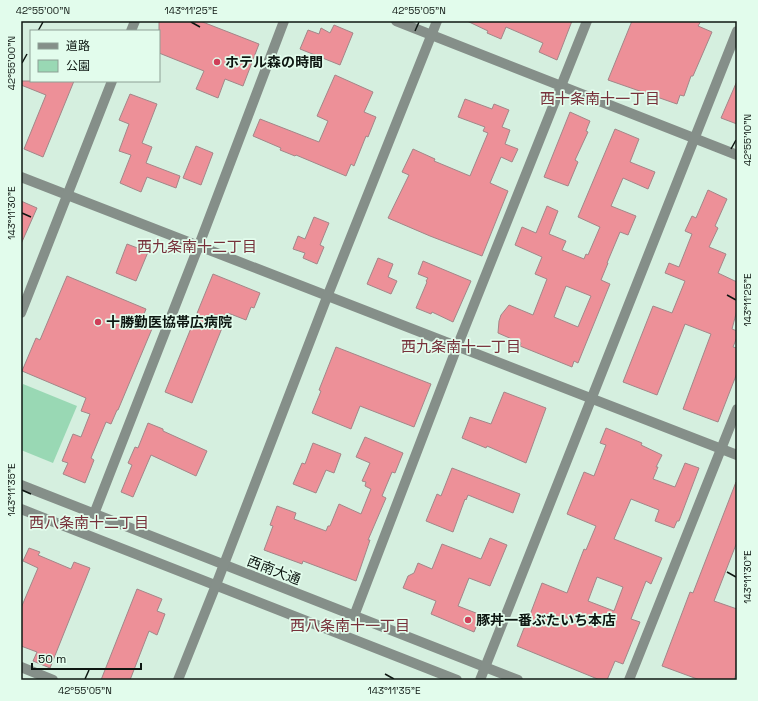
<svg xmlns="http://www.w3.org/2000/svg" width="758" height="701" font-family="'Space Grotesk','Noto Sans JP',sans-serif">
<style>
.green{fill:#99d8b4}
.building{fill:#ed9098;stroke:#a38688;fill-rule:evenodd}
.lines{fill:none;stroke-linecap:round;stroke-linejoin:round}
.minor{stroke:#858f89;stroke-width:10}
.ticks{fill:none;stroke:#0e1712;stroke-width:1.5}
.poi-dot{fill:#cf3f59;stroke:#e2fcec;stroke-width:1.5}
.labels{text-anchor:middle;stroke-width:3.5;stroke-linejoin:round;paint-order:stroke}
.poi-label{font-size:14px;font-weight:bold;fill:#0e1712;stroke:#e2fcec;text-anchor:start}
.street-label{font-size:14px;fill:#0e1712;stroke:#e2fcec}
.neighbourhood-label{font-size:15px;fill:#77303a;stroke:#e2fcec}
.neatline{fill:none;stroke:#0e1712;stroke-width:1.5}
.ticks-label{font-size:10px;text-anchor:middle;fill:#0e1712}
</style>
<rect width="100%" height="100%" fill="#d5efdf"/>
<path class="green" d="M 23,384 L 77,406 L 53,463 L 21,450 L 21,390 Z"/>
<g class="building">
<path d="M 159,21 L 200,21 L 259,44 L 243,86 L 225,79 L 218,98 L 196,89 L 204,71 L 159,53 Z"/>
<path d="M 467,21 L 572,21 L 557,60 L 539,52 L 543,43 L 506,27 L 501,39 L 487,33 L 488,31 Z"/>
<path d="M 632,21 L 701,21 L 698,26 L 712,32 L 693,76 L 691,76 L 684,96 L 680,95 L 677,104 L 608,80 Z"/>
<path d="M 334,25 L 353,33 L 340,65 L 300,49 L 308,30 L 319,34 L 321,28 L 330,33 Z"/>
<path d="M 335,75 L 373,92 L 364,112 L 376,117 L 368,137 L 366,136 L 354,166 L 351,164 L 346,176 L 296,155 L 295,156 L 280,150 L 281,148 L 253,136 L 260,119 L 319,142 L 328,121 L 317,116 Z"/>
<path d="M 21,81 L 74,81 L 43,157 L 24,149 L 46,95 L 21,85 Z"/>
<path d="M 737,81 L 737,124 L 721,118 Z"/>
<path d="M 130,94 L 157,104 L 142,143 L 152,147 L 146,163 L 180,176 L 176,188 L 147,177 L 141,192 L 120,183 L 131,155 L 119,151 L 129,124 L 119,120 Z"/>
<path d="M 465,99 L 492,109 L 494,104 L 509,110 L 502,127 L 510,130 L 505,144 L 518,149 L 512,162 L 501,157 L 490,183 L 508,191 L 482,256 L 430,236 L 388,218 L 409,175 L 402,172 L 413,149 L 435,159 L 434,161 L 470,176 L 488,133 L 483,131 L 485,127 L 458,117 Z"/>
<path d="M 570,112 L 590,121 L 586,131 L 588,132 L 575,160 L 578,162 L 568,186 L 544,177 Z"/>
<path d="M 615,129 L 639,139 L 630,162 L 655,172 L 648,189 L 623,178 L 611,206 L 636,216 L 628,235 L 620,232 L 607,263 L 608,263 L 601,280 L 610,284 L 578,363 L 574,361 L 572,367 L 520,346 L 521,343 L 498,333 L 499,321 L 501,315 L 509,305 L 533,315 L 547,279 L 535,274 L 542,257 L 515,245 L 522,227 L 536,233 L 547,206 L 558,211 L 549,234 L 566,241 L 562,250 L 584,259 L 586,254 L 588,255 L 600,227 L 578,217 ZM 566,286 L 591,296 L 578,327 L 554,317 Z"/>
<path d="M 196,146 L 213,153 L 201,185 L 183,178 Z"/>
<path d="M 708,190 L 727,199 L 715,226 L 718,228 L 709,247 L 726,254 L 718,273 L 737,282 L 737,310 L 732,329 L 737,331 L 737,337 L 733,347 L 737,348 L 737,373 L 718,422 L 683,409 L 711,334 L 685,324 L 657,395 L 623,382 L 653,306 L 672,313 L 685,281 L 665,273 L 669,263 L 679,267 L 692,234 L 685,231 L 692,216 L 696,218 Z"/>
<path d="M 21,201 L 37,208 L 21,244 Z"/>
<path d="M 314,217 L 329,223 L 320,245 L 324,247 L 317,264 L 303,258 L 305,253 L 293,249 L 298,236 L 305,239 Z"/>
<path d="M 127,244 L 148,252 L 136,281 L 116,273 Z"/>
<path d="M 378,258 L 393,264 L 388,277 L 397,281 L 391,294 L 367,284 Z"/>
<path d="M 423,261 L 471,281 L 453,322 L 432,312 L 431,314 L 416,308 L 427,282 L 426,281 L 428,278 L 418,274 Z"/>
<path d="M 213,274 L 260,293 L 254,308 L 251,307 L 246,320 L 228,313 L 192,403 L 165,392 Z"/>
<path d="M 67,276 L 146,309 L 142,319 L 154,324 L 118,410 L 117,410 L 111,424 L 106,422 L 91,458 L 94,460 L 85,483 L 63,474 L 68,463 L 62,461 L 73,434 L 81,437 L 90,414 L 81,411 L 86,398 L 22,371 L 36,338 L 40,340 Z"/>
<path d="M 336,347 L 431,384 L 414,427 L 360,406 L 351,429 L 312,413 L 321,391 L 319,390 Z"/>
<path d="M 504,392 L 546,408 L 526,463 L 487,446 L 486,448 L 462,438 L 470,417 L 491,424 Z"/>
<path d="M 148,423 L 163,429 L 163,431 L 207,451 L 196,476 L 151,455 L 133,497 L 121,492 L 132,465 L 128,463 L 135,447 L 138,448 Z"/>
<path d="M 606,428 L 642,443 L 641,445 L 662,455 L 656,467 L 658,467 L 653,479 L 675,487 L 685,463 L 699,468 L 679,521 L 677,521 L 674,528 L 655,521 L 659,510 L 631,499 L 614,539 L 662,558 L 651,584 L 646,581 L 631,619 L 640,622 L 623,664 L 615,661 L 607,680 L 600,680 L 517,646 L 524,628 L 525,628 L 542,583 L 567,593 L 584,549 L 586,550 L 596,526 L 567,514 L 584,472 L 594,476 L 606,445 L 600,443 ZM 597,577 L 623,587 L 614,611 L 588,601 Z"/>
<path d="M 365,437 L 403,453 L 395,473 L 392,472 L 382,496 L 386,498 L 368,540 L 370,540 L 356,581 L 303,561 L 302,564 L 264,550 L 273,526 L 270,525 L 277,506 L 296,513 L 294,519 L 326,531 L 328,526 L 330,526 L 339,504 L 361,514 L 371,489 L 365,486 L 366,482 L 362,481 L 370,463 L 356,457 Z"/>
<path d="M 313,443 L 341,454 L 334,473 L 326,470 L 316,493 L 293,484 L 302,463 L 305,464 Z"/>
<path d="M 452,468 L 520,494 L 513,513 L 468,495 L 466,500 L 465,499 L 453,532 L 426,521 L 437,494 L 441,496 Z"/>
<path d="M 736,482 L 737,542 L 714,601 L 737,609 L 737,671 L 734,680 L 700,680 L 662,666 L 690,592 L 693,593 Z"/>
<path d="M 490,538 L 507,545 L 490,586 L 469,578 L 458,606 L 481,615 L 474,632 L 431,614 L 436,601 L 403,588 L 408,576 L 414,573 L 418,563 L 432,569 L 442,544 L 481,559 Z"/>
<path d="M 29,548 L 40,552 L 38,555 L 71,569 L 74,562 L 90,568 L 50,668 L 33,661 L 37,652 L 21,646 L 21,608 L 38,568 L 23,561 Z"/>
<path d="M 137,589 L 162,599 L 157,611 L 165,614 L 157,635 L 149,631 L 130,680 L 101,680 Z"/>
</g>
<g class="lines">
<g class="minor">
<path d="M 396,21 L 737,155"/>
<path d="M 131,31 L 135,21"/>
<path d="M 21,177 L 737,455"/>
<path d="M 21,313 L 112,81"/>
<path d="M 21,485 L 518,680"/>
<path d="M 21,509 L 457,680"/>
<path d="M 94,514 L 199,245 L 284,21"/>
<path d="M 354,616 L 457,347 L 587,21"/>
<path d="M 21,667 L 53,680"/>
<path d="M 178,680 L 216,585 L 327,297 L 437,21"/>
<path d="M 480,680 L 737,31"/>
<path d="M 629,680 L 737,409"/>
</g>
</g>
<path class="ticks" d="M 191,22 L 200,27M 38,31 L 43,22M 415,31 L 419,22M 22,63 L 27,54M 731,149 L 736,140M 22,213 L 31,217M 727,295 L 736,300M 22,490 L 31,494M 727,572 L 736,577M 385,674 L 394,679M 85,679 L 89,670"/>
<g class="poi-dot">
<circle cx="217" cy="62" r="4"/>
<circle cx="98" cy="322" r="4"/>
<circle cx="468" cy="620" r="4"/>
</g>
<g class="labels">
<g class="poi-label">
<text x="225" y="67">ホテル森の時間</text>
<text x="106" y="327">十勝勤医協帯広病院</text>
<text x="476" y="625">豚丼一番ぶたいち本店</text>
</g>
<g class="street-label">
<text transform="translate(274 570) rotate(21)" y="5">西南大通</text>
</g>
<g class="neighbourhood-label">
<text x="600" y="104">西十条南十一丁目</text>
<text x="197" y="252">西九条南十二丁目</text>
<text x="461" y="352">西九条南十一丁目</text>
<text x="89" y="528">西八条南十二丁目</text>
<text x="350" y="631">西八条南十一丁目</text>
</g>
</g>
<rect width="758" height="701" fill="none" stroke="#e2fcec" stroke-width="44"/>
<rect x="30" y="30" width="130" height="52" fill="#e2fcec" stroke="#8da095"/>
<rect x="38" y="43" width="20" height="6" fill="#858f89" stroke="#8da095"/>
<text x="66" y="50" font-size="12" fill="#0e1712">道路</text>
<rect x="38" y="60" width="20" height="12" fill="#99d8b4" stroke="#8da095"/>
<text x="66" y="70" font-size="12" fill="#0e1712">公園</text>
<path d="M32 663v6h109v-6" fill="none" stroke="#0e1712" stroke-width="2"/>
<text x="38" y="663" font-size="12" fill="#0e1712" stroke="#e2fcec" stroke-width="3" paint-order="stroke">50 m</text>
<rect x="22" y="22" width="714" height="657" class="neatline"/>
<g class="ticks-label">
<text x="43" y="14">42°55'00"N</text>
<text x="191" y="14">143°11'25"E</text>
<text x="419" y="14">42°55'05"N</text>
<text transform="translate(11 63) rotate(-90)" y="4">42°55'00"N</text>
<text transform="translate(747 140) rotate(-90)" y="4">42°55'10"N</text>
<text transform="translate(11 213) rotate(-90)" y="4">143°11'30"E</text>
<text transform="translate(747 300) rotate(-90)" y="4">143°11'25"E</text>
<text transform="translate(11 490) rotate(-90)" y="4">143°11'35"E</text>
<text transform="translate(747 577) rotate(-90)" y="4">143°11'30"E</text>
<text x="85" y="694">42°55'05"N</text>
<text x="394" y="694">143°11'35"E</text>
</g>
</svg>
